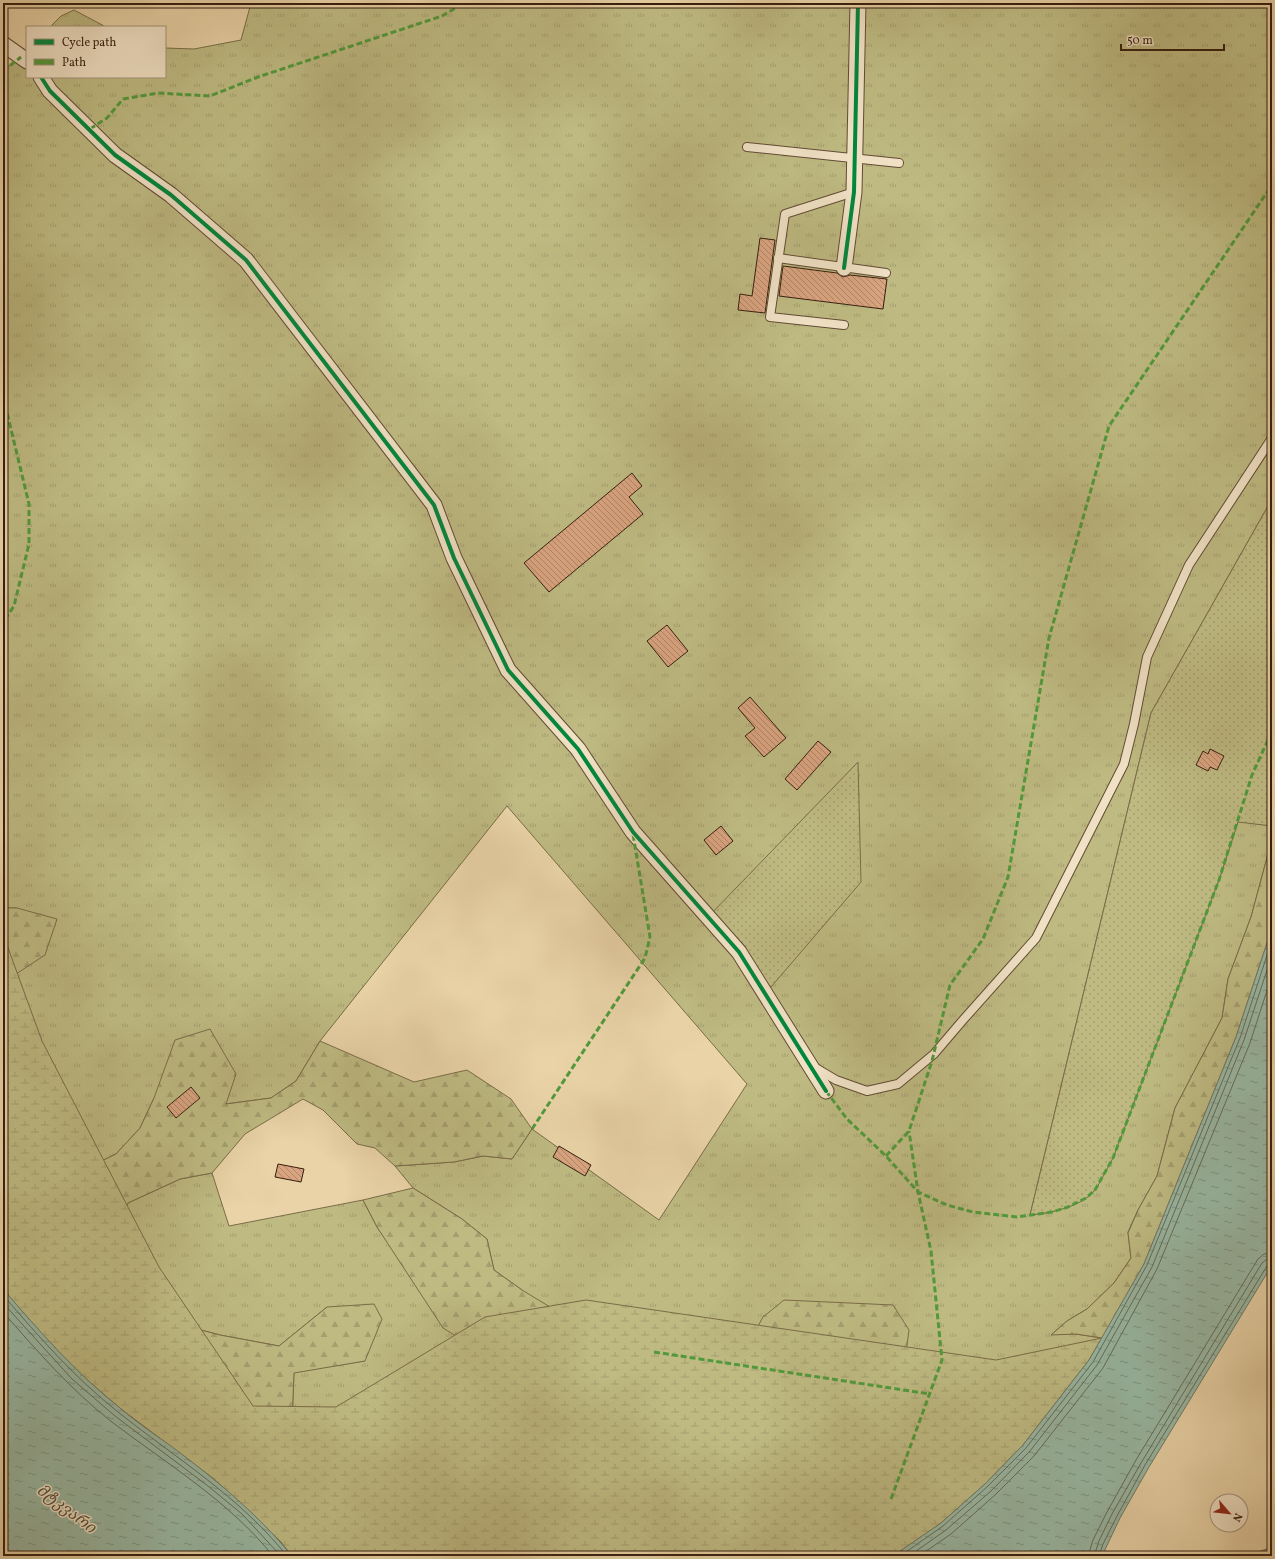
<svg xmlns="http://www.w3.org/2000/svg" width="1275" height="1559" font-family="Vollkorn,'Noto Serif Georgian',serif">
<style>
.grass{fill:url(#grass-tufts);stroke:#7a6c48}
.forest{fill:url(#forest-firs);stroke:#7a6c48}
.wetland{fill:url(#wetland-marsh);stroke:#7a6c48}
.garden{fill:url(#garden-dots);stroke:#7a6c48}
.water{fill:url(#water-ripples);stroke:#707a68}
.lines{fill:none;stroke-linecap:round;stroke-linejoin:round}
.shore{stroke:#666b59;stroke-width:1}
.building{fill:url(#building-back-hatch);stroke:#351e0e}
.lane-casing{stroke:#624b34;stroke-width:10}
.street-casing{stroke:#624b34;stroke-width:17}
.lane{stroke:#f1e2c6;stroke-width:8}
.street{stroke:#f1e2c6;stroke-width:15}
.quiet{stroke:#519a3c;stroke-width:3;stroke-dasharray:6 3;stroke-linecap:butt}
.cycleway-casing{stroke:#f1e2c6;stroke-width:6}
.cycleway{stroke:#00873e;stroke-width:4}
.labels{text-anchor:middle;stroke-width:3;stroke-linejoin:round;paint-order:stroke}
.water-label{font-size:16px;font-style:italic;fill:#534c3b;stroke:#f1e2c6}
</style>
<defs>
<pattern id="grass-tufts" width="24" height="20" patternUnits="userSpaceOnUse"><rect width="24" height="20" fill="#beba82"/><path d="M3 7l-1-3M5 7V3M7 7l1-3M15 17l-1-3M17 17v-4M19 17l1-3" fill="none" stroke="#a49f6f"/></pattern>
<pattern id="forest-firs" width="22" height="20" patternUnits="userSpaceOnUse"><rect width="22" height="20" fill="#beba82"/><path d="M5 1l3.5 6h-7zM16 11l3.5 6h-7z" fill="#a49f6f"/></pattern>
<pattern id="wetland-marsh" width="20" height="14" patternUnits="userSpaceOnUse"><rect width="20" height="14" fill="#beba82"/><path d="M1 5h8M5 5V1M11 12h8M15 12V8" fill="none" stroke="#a49f6f"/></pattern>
<pattern id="garden-dots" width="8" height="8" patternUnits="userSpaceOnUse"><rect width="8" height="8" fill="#beba82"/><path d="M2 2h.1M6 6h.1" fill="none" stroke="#a49f6f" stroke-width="1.8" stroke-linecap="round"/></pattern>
<pattern id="water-ripples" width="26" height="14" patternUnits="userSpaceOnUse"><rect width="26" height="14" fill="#98b8a4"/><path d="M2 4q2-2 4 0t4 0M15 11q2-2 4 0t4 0" fill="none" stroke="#7d9584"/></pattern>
<pattern id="building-back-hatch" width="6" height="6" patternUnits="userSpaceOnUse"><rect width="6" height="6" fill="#d9a480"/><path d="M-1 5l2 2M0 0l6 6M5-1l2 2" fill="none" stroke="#b18567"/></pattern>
</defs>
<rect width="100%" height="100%" fill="#e9d3a7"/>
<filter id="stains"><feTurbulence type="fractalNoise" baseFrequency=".005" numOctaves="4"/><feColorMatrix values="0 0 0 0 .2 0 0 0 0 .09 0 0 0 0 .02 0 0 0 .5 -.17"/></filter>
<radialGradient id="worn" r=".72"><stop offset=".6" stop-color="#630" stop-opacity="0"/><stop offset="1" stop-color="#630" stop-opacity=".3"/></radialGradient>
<g class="grass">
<path d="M 251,3 L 1272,3 L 1272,499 L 1151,713 L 1030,1215 L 1052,1212 L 1086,1198 L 1219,880 L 1238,821 L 1272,826 L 1272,839 L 1251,917 L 1228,979 L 1222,1018 L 1175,1108 L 1157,1176 L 1138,1210 L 1128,1232 L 1131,1258 L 1114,1283 L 1087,1309 L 1067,1321 L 1052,1334 L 1076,1334 L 1102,1338 L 1089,1360 L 737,1364 L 291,1447 L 294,1372 L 365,1361 L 327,1307 L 279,1346 L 220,1335 L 155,1318 L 110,1234 L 128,1203 L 180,1179 L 212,1173 L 229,1226 L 363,1200 L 377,1227 L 408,1272 L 522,1290 L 494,1270 L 487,1239 L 462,1219 L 413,1188 L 395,1166 L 454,1162 L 483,1156 L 512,1159 L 532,1129 L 659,1220 L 747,1084 L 507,806 L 320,1041 L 296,1081 L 271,1098 L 225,1104 L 154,1098 L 140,1128 L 116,1154 L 66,1178 L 3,1114 L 17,908 L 3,908 L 3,71 L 27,51 L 27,77 L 165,77 L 165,48 L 194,49 L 241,40 Z"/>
<path d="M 74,10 L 106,27 L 50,27 L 61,16 Z"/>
</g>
<g class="forest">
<path d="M 1272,839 L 1272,928 L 1236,1037 L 1144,1264 L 1102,1338 L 1076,1334 L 1051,1335 L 1067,1321 L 1087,1309 L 1114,1283 L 1131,1258 L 1128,1233 L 1138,1210 L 1157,1176 L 1175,1108 L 1222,1018 L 1228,979 L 1251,917 Z"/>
<path d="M 3,908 L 17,908 L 57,919 L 45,955 L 16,974 L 3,991 Z"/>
<path d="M 210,1029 L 236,1074 L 226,1104 L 271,1098 L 296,1081 L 320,1041 L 414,1082 L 467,1070 L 511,1099 L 532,1129 L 512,1159 L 483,1156 L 454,1162 L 395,1166 L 375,1148 L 357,1144 L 323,1110 L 303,1099 L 245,1134 L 212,1173 L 180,1179 L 128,1203 L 110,1234 L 155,1318 L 220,1335 L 279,1346 L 327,1307 L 374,1304 L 382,1319 L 365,1361 L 294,1373 L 291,1447 L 737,1364 L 763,1317 L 784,1300 L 893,1305 L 909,1330 L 903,1376 L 893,1556 L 292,1556 L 281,1542 L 171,1446 L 121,1409 L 3,1289 L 3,1114 L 66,1178 L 116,1154 L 140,1128 L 154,1098 L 175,1040 Z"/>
<path d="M 413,1188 L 462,1219 L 487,1239 L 494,1270 L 522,1290 L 555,1310 L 475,1348 L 443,1328 L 377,1227 L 363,1200 Z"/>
</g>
<path class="wetland" d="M 3,934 L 42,1041 L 159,1267 L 253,1406 L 336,1407 L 485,1317 L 586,1300 L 996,1360 L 1102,1338 L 1089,1360 L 1023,1445 L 985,1484 L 941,1523 L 893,1556 L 292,1556 L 281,1542 L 214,1479 L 121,1409 L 78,1372 L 38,1330 L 3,1289 Z"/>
<g class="garden">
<path d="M 1272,499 L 1272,826 L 1238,822 L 1219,880 L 1113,1158 C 1107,1168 1102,1180 1095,1190 C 1082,1207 1050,1213 1030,1215 L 1151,713 Z"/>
<path d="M 858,762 L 861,882 L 765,994 L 708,917 Z"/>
</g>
<g class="water">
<path d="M 1272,928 L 1272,1265 L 1149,1467 L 1120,1518 L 1102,1556 L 893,1556 L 941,1523 L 985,1484 L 1023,1445 L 1089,1360 L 1144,1264 L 1236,1037 Z"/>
<path d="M 3,1289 C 40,1332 76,1373 120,1408 C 136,1422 154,1434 171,1446 C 215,1479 257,1513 292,1556 L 3,1556 Z"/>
<path d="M 1272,1547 L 1272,1556 L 1246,1556 Z"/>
</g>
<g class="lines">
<g class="shore">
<path d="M 3,1295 C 39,1337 75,1378 118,1412 C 177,1459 240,1497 287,1556"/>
<path d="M 3,1303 L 72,1379 L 115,1416 L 208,1486 L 242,1514 L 281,1556"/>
<path d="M 3,1312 C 37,1351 71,1390 112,1422 C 167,1464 229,1501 273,1556"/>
<path d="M 900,1556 L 943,1526 L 987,1487 L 1026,1448 L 1093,1362 L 1147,1265 L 1240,1038 L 1272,940"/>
<path d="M 909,1556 L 946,1530 L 991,1491 L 1030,1451 L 1097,1365 L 1152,1267 L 1244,1040 L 1272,955"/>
<path d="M 919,1556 L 951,1534 L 995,1495 L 1034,1456 L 1103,1368 L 1157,1269 L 1250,1043 L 1272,975"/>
<path d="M 1088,1556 L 1093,1540 L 1107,1512 L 1136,1460 L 1258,1259 L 1264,1254 L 1272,1253"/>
<path d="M 1094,1556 L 1099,1541 L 1112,1514 L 1141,1463 L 1262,1263 L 1266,1260 L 1272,1259"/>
<path d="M 1099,1556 L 1103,1544 L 1117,1516 L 1145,1465 L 1267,1266 L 1272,1264"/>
</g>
</g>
<g class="building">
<path d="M 760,238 L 775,240 L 765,313 L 738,310 L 740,294 L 752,296 Z"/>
<path d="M 783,266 L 837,273 L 843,277 L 850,275 L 887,279 L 883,309 L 779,296 Z"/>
<path d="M 632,473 L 642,486 L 629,497 L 643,514 L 549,592 L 524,563 Z"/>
<path d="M 667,625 L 688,651 L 668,667 L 647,641 Z"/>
<path d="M 750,697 L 786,738 L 764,757 L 745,736 L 755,728 L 738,708 Z"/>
<path d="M 818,741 L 831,752 L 797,790 L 785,779 Z"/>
<path d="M 1210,749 L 1224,756 L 1217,770 L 1210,767 L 1208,771 L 1196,765 L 1203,751 L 1208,754 Z"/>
<path d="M 721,826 L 733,841 L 716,855 L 704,840 Z"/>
<path d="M 191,1087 L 200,1098 L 176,1118 L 167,1107 Z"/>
<path d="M 559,1146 L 591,1165 L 585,1176 L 553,1157 Z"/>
<path d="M 278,1164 L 304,1169 L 301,1182 L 275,1177 Z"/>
</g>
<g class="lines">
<g class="lane-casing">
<g id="lane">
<path d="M 747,147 L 899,163"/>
<path d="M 778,258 L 886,273"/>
<path d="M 844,325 L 770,317 L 785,214 L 854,192"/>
<path d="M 814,1067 L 836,1080 L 867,1091 L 898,1084 L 934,1054 L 963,1020 L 1036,938 L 1124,764 L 1134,724 L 1147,657 L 1189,565 L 1272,438"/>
</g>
</g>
<g class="street-casing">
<g id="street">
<path d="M 3,44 L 27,61"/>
<path d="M 41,77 L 50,91 L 115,155 L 171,195 L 246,260 L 434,505 L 454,558 L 508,670 L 578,749 L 633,832 L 739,952 L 826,1091"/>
<path d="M 844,268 L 854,192 L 858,3"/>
</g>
</g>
<use href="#lane" class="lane"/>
<use href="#street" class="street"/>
<g class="quiet">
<path d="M 3,71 L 21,57"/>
<path d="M 90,129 L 107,118 L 123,99 L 158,93 L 210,96 L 258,77 L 442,16 L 464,3"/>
<path d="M 3,396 L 29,504 L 29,544 L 14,606 L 3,622"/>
<path d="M 826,1091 L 847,1119 L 886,1156 L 918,1192 L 947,1205 L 973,1212 L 1017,1217 L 1052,1212 L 1068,1207 L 1086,1198 L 1095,1190 L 1113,1158 L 1219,880 L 1252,775 L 1272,731"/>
<path d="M 532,1129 L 645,958 L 650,937 L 633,834"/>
<path d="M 886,1156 L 909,1131 L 932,1061 L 950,985 L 983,939 L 1008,877 L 1049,638 L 1109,426 L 1272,185"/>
<path d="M 654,1352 L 930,1394"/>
<path d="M 891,1499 L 942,1360 L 931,1251 L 918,1192 L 909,1131"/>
</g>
<g class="cycleway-casing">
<g id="cycleway">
<path d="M 41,77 L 50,91 L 115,155 L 171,195 L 246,260 L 434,505 L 454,558 L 508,670 L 578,749 L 633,832 L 739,952 L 826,1091"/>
<path d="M 844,268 L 854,192 L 858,3"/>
</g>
</g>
<use href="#cycleway" class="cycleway"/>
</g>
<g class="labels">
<g class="water-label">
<text transform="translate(67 1508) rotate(37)" y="6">მტკვარი</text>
</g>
</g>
<rect width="1275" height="1559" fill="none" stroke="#e9d3a7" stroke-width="16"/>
<rect x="4" y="4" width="1267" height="1551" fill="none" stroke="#351e0e" stroke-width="2"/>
<rect x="8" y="8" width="1259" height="1543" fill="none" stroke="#351e0e"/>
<rect x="26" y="26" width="140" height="52" fill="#f1e2c6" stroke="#a6947c"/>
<rect x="34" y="39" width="20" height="6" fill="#00873e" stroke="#a6947c"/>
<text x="62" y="46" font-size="12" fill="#351e0e">Cycle path</text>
<rect x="34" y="59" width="20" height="6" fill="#519a3c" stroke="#a6947c"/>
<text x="62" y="66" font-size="12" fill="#351e0e">Path</text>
<g transform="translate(1229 1513) rotate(118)"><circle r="19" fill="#f1e2c6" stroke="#a6947c"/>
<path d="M0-3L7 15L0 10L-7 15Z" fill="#8f2418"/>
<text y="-6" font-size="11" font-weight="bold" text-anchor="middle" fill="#351e0e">N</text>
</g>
<path d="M1121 44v6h103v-6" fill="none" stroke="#351e0e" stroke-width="2"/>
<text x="1127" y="44" font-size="12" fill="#351e0e" stroke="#f1e2c6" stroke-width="3" paint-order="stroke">50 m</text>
<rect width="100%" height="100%" filter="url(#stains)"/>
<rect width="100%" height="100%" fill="url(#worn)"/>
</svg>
